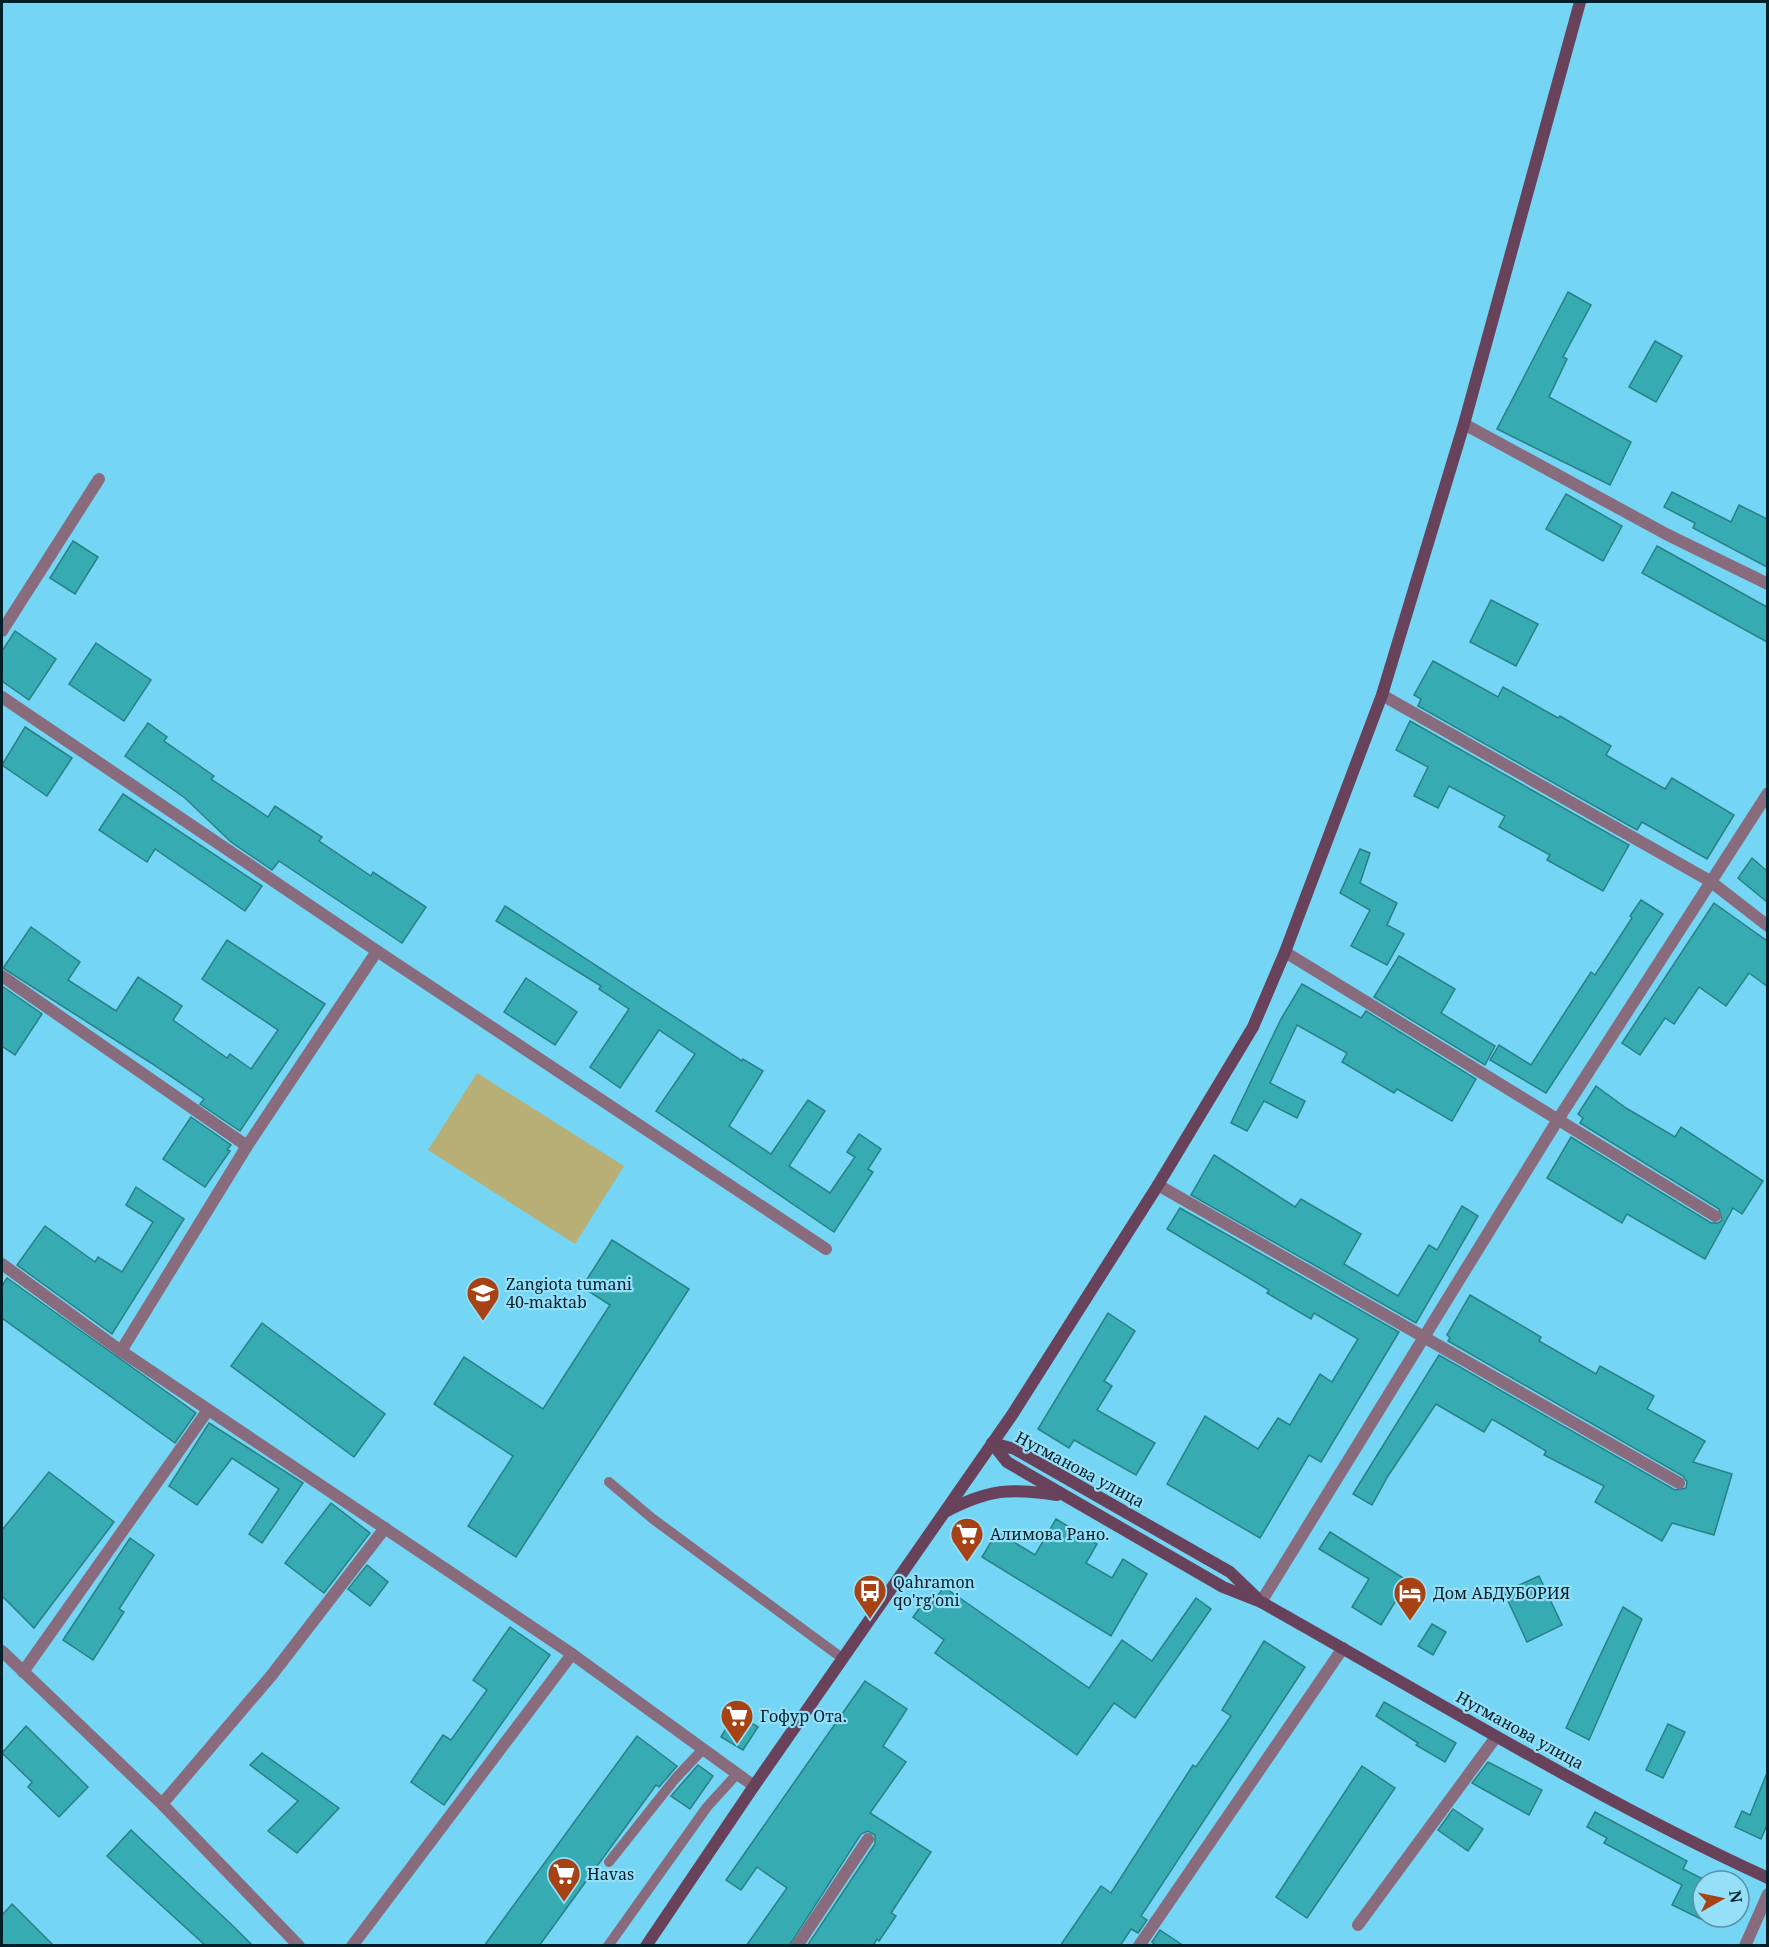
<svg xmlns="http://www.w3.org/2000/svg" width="1769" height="1947" font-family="'Noto Serif',serif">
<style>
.green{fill:#b7af76}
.building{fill:#37abb2;stroke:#288085;stroke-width:1.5}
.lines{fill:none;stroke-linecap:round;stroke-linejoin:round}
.service{stroke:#886c7d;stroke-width:10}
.minor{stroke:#886c7d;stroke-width:12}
.secondary{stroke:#68425a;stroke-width:12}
.labels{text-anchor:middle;stroke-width:4.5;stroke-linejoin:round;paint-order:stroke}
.poi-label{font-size:16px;fill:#001f29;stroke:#95dff8;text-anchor:start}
.street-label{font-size:16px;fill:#001f29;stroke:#95dff8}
</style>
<rect width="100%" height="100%" fill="#74d5f4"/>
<path class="green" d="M 477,1073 L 624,1166 L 575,1244 L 428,1150 Z"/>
<g class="building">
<path d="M 1568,292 L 1591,305 L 1563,357 L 1567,359 L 1549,397 L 1631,442 L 1610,485 L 1497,429 Z"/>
<path d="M 1655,341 L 1682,356 L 1656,402 L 1629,387 Z"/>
<path d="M 1672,492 L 1731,522 L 1739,505 L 1767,519 L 1767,567 L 1693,528 L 1695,523 L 1664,507 Z"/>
<path d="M 1566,494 L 1622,526 L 1603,561 L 1546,529 Z"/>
<path d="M 73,541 L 98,557 L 75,594 L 50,578 Z"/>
<path d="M 1657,546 L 1767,607 L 1767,642 L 1642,573 Z"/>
<path d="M 1491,600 L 1538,624 L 1516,666 L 1470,642 Z"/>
<path d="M 15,631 L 56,659 L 29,700 L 2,681 L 2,651 Z"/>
<path d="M 96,643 L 151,680 L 124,721 L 69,684 Z"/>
<path d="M 1433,661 L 1498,697 L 1503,687 L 1558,718 L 1560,716 L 1611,746 L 1606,755 L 1665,789 L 1672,778 L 1734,815 L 1707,859 L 1642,822 L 1637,830 L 1418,706 L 1421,699 L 1414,695 Z"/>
<path d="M 1410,721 L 1629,845 L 1603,891 L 1547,860 L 1550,855 L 1499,827 L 1505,816 L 1449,786 L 1438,808 L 1414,796 L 1428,767 L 1396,750 Z"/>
<path d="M 148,723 L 167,737 L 164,741 L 214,776 L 211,779 L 268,817 L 275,806 L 322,837 L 319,841 L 371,876 L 373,872 L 426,907 L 402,943 L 279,861 L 272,870 L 231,842 L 185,798 L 125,756 Z"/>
<path d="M 25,727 L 72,758 L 47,796 L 2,765 Z"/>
<path d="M 123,794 L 262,886 L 245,911 L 155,849 L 147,862 L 99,830 Z"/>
<path d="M 1360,849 L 1370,853 L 1360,883 L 1397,903 L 1387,925 L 1404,934 L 1387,965 L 1351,946 L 1370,910 L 1340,893 Z"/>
<path d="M 1752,858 L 1767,871 L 1767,902 L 1738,878 Z"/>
<path d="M 1641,900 L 1663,914 L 1546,1093 L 1490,1060 L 1499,1045 L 1531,1065 L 1591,972 L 1595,975 L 1632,918 L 1630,916 Z"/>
<path d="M 1714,903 L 1767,941 L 1767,986 L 1749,973 L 1726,1006 L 1699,987 L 1674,1024 L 1665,1018 L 1640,1055 L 1622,1043 Z"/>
<path d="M 505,906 L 742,1061 L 743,1059 L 763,1071 L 729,1126 L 771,1154 L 808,1100 L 825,1111 L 789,1166 L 830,1193 L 855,1157 L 847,1152 L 859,1134 L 881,1149 L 868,1169 L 873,1172 L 834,1232 L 656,1111 L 695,1054 L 659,1030 L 620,1088 L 590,1067 L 629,1009 L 599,989 L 601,986 L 496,921 Z"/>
<path d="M 31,927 L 80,962 L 68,980 L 116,1011 L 138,977 L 182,1006 L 173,1020 L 227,1058 L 230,1054 L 251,1069 L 278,1030 L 202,979 L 227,940 L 325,1004 L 240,1131 L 200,1104 L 204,1099 L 151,1063 L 3,968 Z"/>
<path d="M 1399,956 L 1455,989 L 1441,1013 L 1495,1046 L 1485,1065 L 1374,997 Z"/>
<path d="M 526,978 L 577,1012 L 555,1045 L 504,1012 Z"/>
<path d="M 1302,984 L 1361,1018 L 1366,1011 L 1476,1079 L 1452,1121 L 1397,1089 L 1394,1093 L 1342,1062 L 1347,1053 L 1297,1025 L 1270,1083 L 1305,1101 L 1297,1118 L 1264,1101 L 1247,1131 L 1231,1123 L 1281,1019 Z"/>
<path d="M 2,986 L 42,1014 L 15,1055 L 2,1046 Z"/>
<path d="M 1596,1086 L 1626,1108 L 1675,1137 L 1681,1127 L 1763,1181 L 1742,1214 L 1733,1208 L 1705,1259 L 1627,1214 L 1622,1223 L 1547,1178 L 1571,1137 L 1711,1223 L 1718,1223 L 1722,1220 L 1719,1209 L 1580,1123 L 1583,1118 L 1578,1114 Z"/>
<path d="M 191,1117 L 231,1145 L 227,1150 L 230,1151 L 205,1187 L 163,1159 Z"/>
<path d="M 1214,1155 L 1295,1207 L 1301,1199 L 1361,1234 L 1344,1264 L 1398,1296 L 1429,1245 L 1437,1250 L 1462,1206 L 1478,1216 L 1416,1323 L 1191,1195 Z"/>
<path d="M 136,1187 L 184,1219 L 112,1334 L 17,1265 L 45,1226 L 95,1262 L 98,1257 L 122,1272 L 153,1222 L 126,1205 Z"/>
<path d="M 1180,1208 L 1399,1332 L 1321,1462 L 1309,1455 L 1260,1538 L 1167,1484 L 1205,1416 L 1258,1449 L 1278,1418 L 1290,1425 L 1320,1374 L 1332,1382 L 1358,1339 L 1314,1313 L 1311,1319 L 1267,1293 L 1269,1290 L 1167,1229 Z"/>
<path d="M 612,1240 L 689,1289 L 516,1557 L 468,1526 L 513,1456 L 434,1404 L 464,1357 L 543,1409 L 610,1305 L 582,1287 Z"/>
<path d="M 7,1278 L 196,1413 L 175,1443 L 2,1318 L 2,1286 Z"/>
<path d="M 1470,1295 L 1541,1337 L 1539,1341 L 1596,1374 L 1600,1366 L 1654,1396 L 1647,1409 L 1705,1441 L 1693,1462 L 1732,1474 L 1714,1535 L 1672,1523 L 1662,1541 L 1595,1502 L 1604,1486 L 1544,1455 L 1546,1451 L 1492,1419 L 1484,1432 L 1436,1404 L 1388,1476 L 1372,1505 L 1353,1494 L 1439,1355 L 1675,1490 L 1686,1488 L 1687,1482 L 1683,1476 L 1448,1341 L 1450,1338 L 1447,1335 Z"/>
<path d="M 1108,1313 L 1135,1331 L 1104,1381 L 1112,1386 L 1097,1410 L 1155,1443 L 1136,1475 L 1074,1440 L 1069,1448 L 1038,1429 Z"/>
<path d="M 262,1323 L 385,1414 L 354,1457 L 231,1366 Z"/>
<path d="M 209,1423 L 303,1483 L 262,1543 L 249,1534 L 279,1489 L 232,1458 L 197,1505 L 169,1486 Z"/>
<path d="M 49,1472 L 114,1522 L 34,1628 L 2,1596 L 2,1530 Z"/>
<path d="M 331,1503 L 370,1533 L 324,1593 L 285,1563 Z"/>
<path d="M 1056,1519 L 1097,1544 L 1086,1563 L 1112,1578 L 1123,1559 L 1147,1574 L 1111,1636 L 982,1557 L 997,1532 L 1035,1555 Z"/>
<path d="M 1330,1532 L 1408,1581 L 1381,1625 L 1352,1607 L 1369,1579 L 1319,1549 Z"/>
<path d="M 130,1538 L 154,1555 L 119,1609 L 124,1612 L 93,1660 L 63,1640 Z"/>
<path d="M 367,1565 L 388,1582 L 370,1606 L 348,1589 Z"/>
<path d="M 1539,1576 L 1562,1625 L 1527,1642 L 1504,1592 Z"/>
<path d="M 944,1587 L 1089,1688 L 1122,1640 L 1152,1661 L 1196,1598 L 1211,1609 L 1135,1718 L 1114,1703 L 1077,1755 L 935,1653 L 944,1640 L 913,1617 L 925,1600 L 931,1605 Z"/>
<path d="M 1623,1607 L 1642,1619 L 1589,1740 L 1566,1728 Z"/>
<path d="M 1432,1624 L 1446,1632 L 1433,1655 L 1418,1646 Z"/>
<path d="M 510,1627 L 550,1655 L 444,1805 L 411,1782 L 443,1735 L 451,1740 L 487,1690 L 473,1680 Z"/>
<path d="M 1264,1641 L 1305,1667 L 1141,1916 L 1147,1920 L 1138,1933 L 1131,1929 L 1120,1946 L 1060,1946 L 1101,1886 L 1111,1893 L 1193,1765 L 1196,1767 L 1231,1716 L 1222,1710 Z"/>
<path d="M 865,1681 L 907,1709 L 883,1746 L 906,1762 L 870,1813 L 931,1852 L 891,1913 L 896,1916 L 879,1941 L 877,1939 L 873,1946 L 807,1946 L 875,1844 L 875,1835 L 868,1831 L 861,1834 L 789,1946 L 746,1946 L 787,1888 L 757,1867 L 741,1890 L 726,1880 Z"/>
<path d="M 1384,1702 L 1456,1743 L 1445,1762 L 1416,1745 L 1418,1743 L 1376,1716 Z"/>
<path d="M 735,1713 L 758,1727 L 743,1750 L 721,1737 Z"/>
<path d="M 1668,1724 L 1685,1732 L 1663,1778 L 1646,1770 Z"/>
<path d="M 26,1726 L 88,1787 L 59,1817 L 28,1787 L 32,1782 L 2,1753 Z"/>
<path d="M 637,1736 L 677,1766 L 659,1787 L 656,1785 L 539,1946 L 484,1946 Z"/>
<path d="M 262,1753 L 339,1808 L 297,1853 L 268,1831 L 298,1801 L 250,1765 Z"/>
<path d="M 1488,1762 L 1542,1790 L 1529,1815 L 1472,1783 Z"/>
<path d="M 698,1765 L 713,1776 L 690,1809 L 671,1796 Z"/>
<path d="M 1362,1766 L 1395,1788 L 1307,1918 L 1276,1897 Z"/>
<path d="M 1767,1773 L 1767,1825 L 1761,1839 L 1735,1827 L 1742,1811 L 1750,1815 Z"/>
<path d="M 1453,1809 L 1483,1829 L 1468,1851 L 1438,1830 Z"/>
<path d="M 1595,1812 L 1687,1861 L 1683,1869 L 1703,1879 L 1703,1920 L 1672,1905 L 1682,1885 L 1604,1843 L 1607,1838 L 1587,1827 Z"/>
<path d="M 131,1830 L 233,1926 L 253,1946 L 206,1946 L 107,1856 Z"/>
<path d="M 12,1904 L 54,1946 L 2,1946 L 2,1915 Z"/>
<path d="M 1160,1930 L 1184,1946 L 1156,1946 L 1152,1942 Z"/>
</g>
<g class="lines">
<g class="service">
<path d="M 609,1482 L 653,1519 L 842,1658"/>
<path d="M 609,1862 L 675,1779 L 703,1749"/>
<path d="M 608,1946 L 707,1807 L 737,1774"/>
</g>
<g class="minor">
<path d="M 1464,424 L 1666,534 L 1768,584"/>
<path d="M 2,631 L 99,479"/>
<path d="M 1382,695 L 1710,881 L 1768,926"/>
<path d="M 2,697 L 377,951 L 826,1249"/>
<path d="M 1285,952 L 1715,1216"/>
<path d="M 2,976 L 247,1146"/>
<path d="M 1158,1185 L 1679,1483"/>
<path d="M 2,1264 L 121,1351 L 572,1654 L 754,1786"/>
<path d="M 121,1351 L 247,1146 L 377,951"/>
<path d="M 1261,1602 L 1557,1121 L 1768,793"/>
<path d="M 2,1651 L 162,1804 L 299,1946"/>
<path d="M 23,1672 L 208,1410"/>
<path d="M 162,1804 L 271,1676 L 385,1528"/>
<path d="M 1358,1925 L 1496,1737"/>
<path d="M 352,1946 L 572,1654"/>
<path d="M 797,1946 L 868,1839"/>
<path d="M 1139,1946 L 1343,1648"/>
<path d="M 1745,1946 L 1768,1894"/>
</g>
<g class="secondary">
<path d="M 992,1443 L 1007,1462 L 1223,1587 L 1261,1602 C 1429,1696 1593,1798 1768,1878"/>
<path d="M 992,1443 L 1015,1449 L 1230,1572 L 1256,1597"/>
<path d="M 947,1511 C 989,1489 1010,1488 1057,1495"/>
<path d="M 646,1946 L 754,1786 L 1012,1415 L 1158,1185 L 1253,1027 L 1285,952 L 1382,695 L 1464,424 L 1580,2"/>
</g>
</g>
<defs>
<g id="school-pin" transform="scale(1.725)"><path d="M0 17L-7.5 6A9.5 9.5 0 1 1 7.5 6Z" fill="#a74215" stroke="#95dff8"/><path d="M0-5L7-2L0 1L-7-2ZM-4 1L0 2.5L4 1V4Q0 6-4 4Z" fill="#fff"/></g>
<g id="supermarket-pin" transform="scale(1.725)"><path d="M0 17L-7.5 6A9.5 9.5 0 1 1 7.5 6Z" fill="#a74215" stroke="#95dff8"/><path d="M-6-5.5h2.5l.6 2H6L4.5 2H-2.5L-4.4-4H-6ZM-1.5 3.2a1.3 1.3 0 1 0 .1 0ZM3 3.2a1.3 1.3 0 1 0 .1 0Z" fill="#fff"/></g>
<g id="bus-pin" transform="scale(1.725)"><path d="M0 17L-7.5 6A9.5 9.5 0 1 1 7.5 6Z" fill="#a74215" stroke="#95dff8"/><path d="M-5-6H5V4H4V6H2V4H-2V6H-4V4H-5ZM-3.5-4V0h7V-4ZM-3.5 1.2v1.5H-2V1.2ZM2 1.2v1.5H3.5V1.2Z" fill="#fff"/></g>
<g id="hotel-pin" transform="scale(1.725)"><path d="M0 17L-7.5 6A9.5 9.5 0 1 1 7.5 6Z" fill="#a74215" stroke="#95dff8"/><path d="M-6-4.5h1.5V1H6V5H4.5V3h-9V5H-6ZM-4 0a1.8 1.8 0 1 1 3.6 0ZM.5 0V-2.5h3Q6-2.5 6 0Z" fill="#fff"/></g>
</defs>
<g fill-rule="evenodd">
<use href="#school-pin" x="483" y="1293"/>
<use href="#supermarket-pin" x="967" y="1534"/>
<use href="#bus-pin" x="870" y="1591"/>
<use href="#hotel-pin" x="1410" y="1593"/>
<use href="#supermarket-pin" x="737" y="1716"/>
<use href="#supermarket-pin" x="564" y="1874"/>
</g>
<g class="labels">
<g class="poi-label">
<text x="506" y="1290">Zangiota tumani<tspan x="506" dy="18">40-maktab</tspan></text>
<text x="990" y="1540">Алимова Рано.</text>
<text x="893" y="1588">Qahramon<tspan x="893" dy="18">qo'rg'oni</tspan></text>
<text x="1433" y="1599">Дом АБДУБОРИЯ</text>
<text x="760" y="1722">Гофур Ота.</text>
<text x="587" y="1880">Havas</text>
</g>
<g class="street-label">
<text transform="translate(1080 1469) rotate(28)" y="6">Нугманова улица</text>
<text transform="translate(1520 1730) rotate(29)" y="6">Нугманова улица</text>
</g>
</g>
<rect width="1769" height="1947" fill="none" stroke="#001f29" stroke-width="6"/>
<g transform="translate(1721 1899) rotate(81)"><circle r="28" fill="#95dff8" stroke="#5992a5" stroke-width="1.5"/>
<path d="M0-4.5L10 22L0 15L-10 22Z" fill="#a74215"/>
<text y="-9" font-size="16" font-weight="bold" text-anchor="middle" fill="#001f29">N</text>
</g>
</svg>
